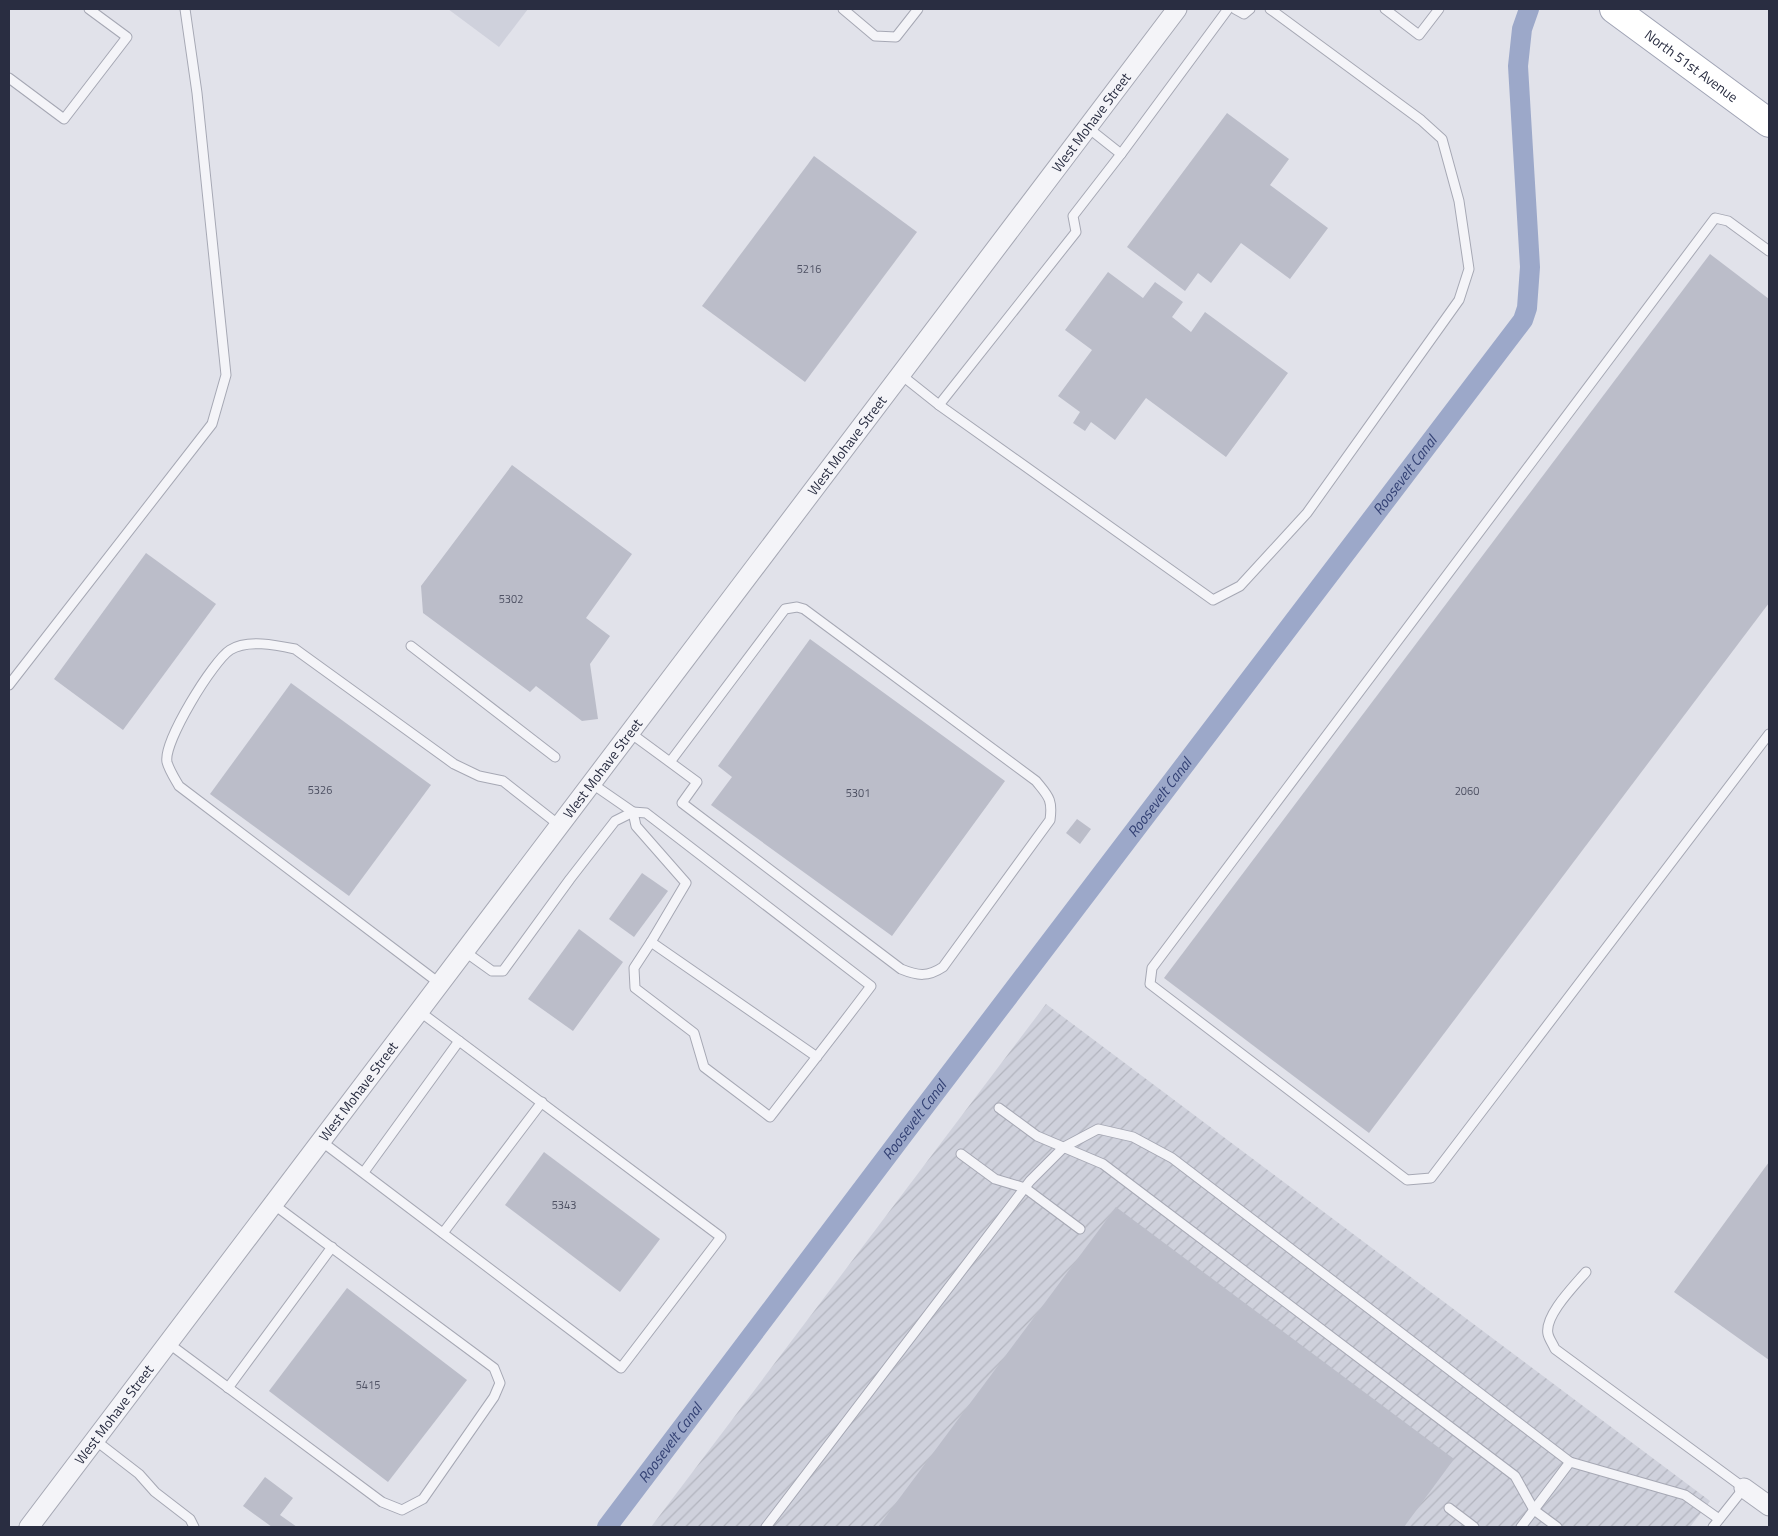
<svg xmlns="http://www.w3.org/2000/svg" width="1778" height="1536" font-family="'Titillium Web',sans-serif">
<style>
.built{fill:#cfd1dc}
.industrial{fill:url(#industrial-furrows)}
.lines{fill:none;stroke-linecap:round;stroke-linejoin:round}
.canal{stroke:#9ca8c9;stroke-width:20}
.building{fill:#bbbdc9}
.lane-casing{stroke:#a6a8b4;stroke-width:11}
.street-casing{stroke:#a6a8b4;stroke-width:21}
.primary-casing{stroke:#a0a4b5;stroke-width:30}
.lane{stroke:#f4f4f8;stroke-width:9}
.street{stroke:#f4f4f8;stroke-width:19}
.primary{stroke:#fff;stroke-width:28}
.labels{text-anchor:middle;stroke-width:4.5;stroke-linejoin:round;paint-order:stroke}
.number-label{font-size:11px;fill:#4e5163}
.street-label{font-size:14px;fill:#292d41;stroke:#f1f2f7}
.water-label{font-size:15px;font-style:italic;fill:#344275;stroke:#f1f2f7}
</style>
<defs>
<pattern id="industrial-furrows" width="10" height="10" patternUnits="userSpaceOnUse" patternTransform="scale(1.25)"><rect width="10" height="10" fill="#cfd1dc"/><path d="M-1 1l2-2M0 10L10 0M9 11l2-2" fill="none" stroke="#b2b4be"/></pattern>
</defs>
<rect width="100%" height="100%" fill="#e1e2ea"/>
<path class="built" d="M 448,9 L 528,9 L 499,47 Z"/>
<path class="industrial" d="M 1046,1004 L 1710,1501 L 1690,1527 L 651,1527 Z"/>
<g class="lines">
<path class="canal" id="s1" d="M 607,1527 L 900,1139 L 1523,320 L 1527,308 L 1530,267 L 1518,66 L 1522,29 L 1529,9"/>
</g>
<g class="building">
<path d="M 1227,113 L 1289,159 L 1270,185 L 1328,228 L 1290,279 L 1241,243 L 1211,283 L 1198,273 L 1185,291 L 1127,247 Z"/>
<path d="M 814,156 L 917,232 L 805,382 L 702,306 Z"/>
<path d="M 1710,254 L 1769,299 L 1769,603 L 1369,1133 L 1164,978 Z"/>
<path d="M 1108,272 L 1143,298 L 1155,282 L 1183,302 L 1172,317 L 1191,332 L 1205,312 L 1288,373 L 1226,457 L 1146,398 L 1115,440 L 1091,422 L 1085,431 L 1073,423 L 1080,412 L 1058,396 L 1092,350 L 1065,330 Z"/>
<path d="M 512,465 L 632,554 L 586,618 L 610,636 L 590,664 L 598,719 L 582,721 L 536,686 L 530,692 L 423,613 L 421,586 Z"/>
<path d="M 146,553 L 216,604 L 123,730 L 54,679 Z"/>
<path d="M 810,639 L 1005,781 L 892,936 L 711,805 L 732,777 L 718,766 Z"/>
<path d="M 291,683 L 431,785 L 349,896 L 210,794 Z"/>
<path d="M 1077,819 L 1091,829 L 1080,844 L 1066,833 Z"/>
<path d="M 642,873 L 668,891 L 634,937 L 609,919 Z"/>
<path d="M 579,929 L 623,962 L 573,1031 L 528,999 Z"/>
<path d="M 544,1152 L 660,1239 L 620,1292 L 505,1205 Z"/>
<path d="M 1769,1162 L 1769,1360 L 1674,1292 Z"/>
<path d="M 1116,1207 L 1454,1459 L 1404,1527 L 878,1527 Z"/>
<path d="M 347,1288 L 467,1380 L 388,1482 L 269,1391 Z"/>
<path d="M 265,1477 L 293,1498 L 280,1515 L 297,1527 L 272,1527 L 243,1506 Z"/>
</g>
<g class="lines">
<g class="lane-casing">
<g id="lane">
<path d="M 843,9 L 875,36 L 896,37 L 918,9"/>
<path d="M 1235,9 L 1244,14 L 1250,9"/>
<path d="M 1385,9 L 1419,35 L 1439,9"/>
<path d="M 9,78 L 64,119 L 127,37 L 89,9"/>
<path d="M 1121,154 L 1228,9"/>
<path d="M 1769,251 L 1728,221 L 1715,218 L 1152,968 L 1150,984 L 1407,1180 L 1431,1178 L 1769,734"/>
<path d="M 900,374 L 939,405 L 1076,232 L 1073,216 L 1121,154 L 1087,127"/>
<path d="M 939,405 L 1213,600 L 1240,586 L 1307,513 L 1459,300 L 1469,269 L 1459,201 L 1442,139 L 1421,120 L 1270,9"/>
<path d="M 411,646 L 555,757"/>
<path d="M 9,685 L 212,424 L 226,375 L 197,93 L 185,9"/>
<path d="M 629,732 L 697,782 L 682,803 L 901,969 C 918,976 928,977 943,967 L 1050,820 C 1053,799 1048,796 1036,781 L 804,609 L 797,607 L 785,609 L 670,762"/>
<path d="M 591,783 L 633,812 L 636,826 L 686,883 L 651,942"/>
<path d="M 464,951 L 492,971 L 503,971 L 570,879 L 615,821 L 633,812 L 646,813 L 871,986 C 838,1030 804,1073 770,1117 L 704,1067 L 694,1033 L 635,988 L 634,968 L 651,942 L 817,1057"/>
<path d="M 439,983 L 179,786 C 175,779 169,770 167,762 C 163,742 213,661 230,650 C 247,639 276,645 295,649 L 454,764 L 479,776 L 503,781 L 559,825"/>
<path d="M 999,1108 L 1037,1136 L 1103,1164 L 1515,1476 L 1534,1510 L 1557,1527"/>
<path d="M 321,1141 L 621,1368 L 721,1237 L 419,1011"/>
<path d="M 961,1154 L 995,1179 L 1025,1188 L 1080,1229"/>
<path d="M 364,1172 L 459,1041"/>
<path d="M 443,1233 L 542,1102"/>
<path d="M 1586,1272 C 1574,1286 1544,1316 1548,1334 C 1549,1339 1553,1344 1555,1349 L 1744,1488 L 1713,1527"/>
<path d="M 168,1343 L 382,1502 L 402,1510 L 423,1499 L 494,1397 L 500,1383 L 494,1368 L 273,1204"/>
<path d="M 228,1388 L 332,1247"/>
<path d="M 95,1440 L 139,1474 L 155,1492 L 190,1519 L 194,1527"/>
<path d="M 1449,1508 L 1474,1527"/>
<path d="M 766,1527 L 1030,1181 L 1064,1147 L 1098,1129 L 1133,1137 L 1172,1158 L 1570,1462 L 1685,1495 L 1719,1519"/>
<path d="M 1521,1527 L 1570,1462"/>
</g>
</g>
<g class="street-casing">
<g id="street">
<path d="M 1744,1488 L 1769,1506"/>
<path id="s2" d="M 29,1527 L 1177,9"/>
</g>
</g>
<g class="primary-casing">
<g id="primary">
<path id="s3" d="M 1614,9 L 1769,123"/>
</g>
</g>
<use href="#lane" class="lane"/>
<use href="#street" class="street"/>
<use href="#primary" class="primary"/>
</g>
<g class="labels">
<g class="number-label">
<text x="809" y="273">5216</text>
<text x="511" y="603">5302</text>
<text x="320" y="794">5326</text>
<text x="1467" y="795">2060</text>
<text x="858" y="797">5301</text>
<text x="564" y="1209">5343</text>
<text x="368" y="1389">5415</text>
</g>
<g class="street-label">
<text dy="5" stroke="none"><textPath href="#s3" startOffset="96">North 51st Avenue</textPath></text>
<text dy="5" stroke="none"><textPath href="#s2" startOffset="1761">West Mohave Street</textPath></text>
<text dy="5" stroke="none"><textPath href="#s2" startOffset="1356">West Mohave Street</textPath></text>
<text dy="5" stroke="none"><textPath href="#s2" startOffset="951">West Mohave Street</textPath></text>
<text dy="5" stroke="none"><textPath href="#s2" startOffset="546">West Mohave Street</textPath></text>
<text dy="5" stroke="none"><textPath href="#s2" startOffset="141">West Mohave Street</textPath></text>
</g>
<g class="water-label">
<text dy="5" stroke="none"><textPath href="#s1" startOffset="1320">Roosevelt Canal</textPath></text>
<text dy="5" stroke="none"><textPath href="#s1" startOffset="915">Roosevelt Canal</textPath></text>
<text dy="5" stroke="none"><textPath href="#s1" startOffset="510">Roosevelt Canal</textPath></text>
<text dy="5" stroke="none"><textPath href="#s1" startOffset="105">Roosevelt Canal</textPath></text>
</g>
</g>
<rect width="1778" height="1536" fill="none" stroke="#292d41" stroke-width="20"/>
</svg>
